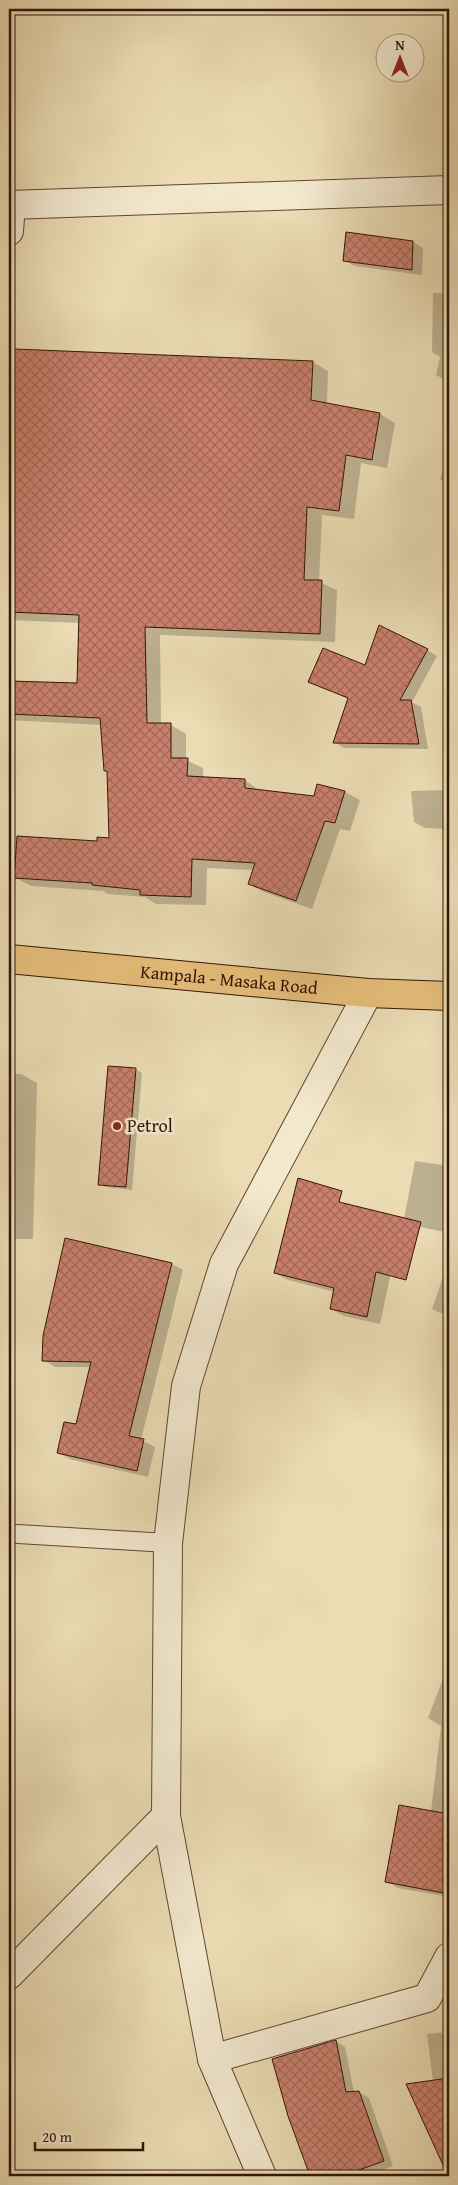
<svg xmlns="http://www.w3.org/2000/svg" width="458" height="2185" font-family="'Gentium Book Plus',serif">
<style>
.shadow{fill:#0003}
.building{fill:url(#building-cross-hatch);stroke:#341306}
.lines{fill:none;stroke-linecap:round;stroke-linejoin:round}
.service-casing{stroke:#624532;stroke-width:20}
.minor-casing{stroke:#624532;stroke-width:30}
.primary-casing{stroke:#341306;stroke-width:30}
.service{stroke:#f2e8ce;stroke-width:18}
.minor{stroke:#f2e8ce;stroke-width:28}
.primary{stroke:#e6be7a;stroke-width:28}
.poi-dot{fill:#8f2418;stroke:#f2e8ce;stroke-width:2}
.labels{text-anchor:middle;stroke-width:5;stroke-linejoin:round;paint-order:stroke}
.street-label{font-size:18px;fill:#341306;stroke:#f2e8ce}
.poi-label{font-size:18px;fill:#341306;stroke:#f2e8ce;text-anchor:start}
</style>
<defs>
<pattern id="building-cross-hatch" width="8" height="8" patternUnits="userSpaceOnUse" patternTransform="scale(1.25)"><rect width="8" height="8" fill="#ca806e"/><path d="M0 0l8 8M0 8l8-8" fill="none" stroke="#a56858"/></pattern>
</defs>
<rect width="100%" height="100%" fill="#ebdcb4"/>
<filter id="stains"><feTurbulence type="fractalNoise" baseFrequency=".004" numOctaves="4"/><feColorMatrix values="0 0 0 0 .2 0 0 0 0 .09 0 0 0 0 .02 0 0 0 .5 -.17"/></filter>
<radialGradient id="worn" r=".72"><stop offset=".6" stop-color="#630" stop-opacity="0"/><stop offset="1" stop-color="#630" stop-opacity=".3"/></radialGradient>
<g class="shadow">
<path d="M 413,242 L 423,248 L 422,275 L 354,266 L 344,260 Z"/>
<path d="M 433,293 L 449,293 L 449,382 L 436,375 L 440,357 L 432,352 Z"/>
<path d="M 313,362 L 328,371 L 327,404 L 380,414 L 395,423 L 387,468 L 361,463 L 354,519 L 322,515 L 319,582 L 337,590 L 335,642 L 160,635 L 161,725 L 171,725 L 186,734 L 186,760 L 203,768 L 203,778 L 245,780 L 260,791 L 315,798 L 318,786 L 345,792 L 360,800 L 350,831 L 340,829 L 312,909 L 264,892 L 249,884 L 254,870 L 207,868 L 206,905 L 156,904 L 145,897 L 108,894 L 103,891 L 31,886 L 16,878 L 98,842 L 110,840 L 108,772 L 105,770 L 102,725 L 9,720 L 9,682 L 78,685 L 80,623 L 9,620 L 9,501 L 11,434 L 9,434 L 9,399 Z"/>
<path d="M 449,454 L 449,485 L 440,479 Z"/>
<path d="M 427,650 L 437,656 L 412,702 L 421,707 L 428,749 L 344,748 L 335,742 L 349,699 L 310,682 Z"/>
<path d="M 449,790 L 449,829 L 425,828 L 414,822 L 411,791 Z"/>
<path d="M 135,1069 L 142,1073 L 132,1190 L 106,1187 L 100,1184 Z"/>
<path d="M 9,1074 L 21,1074 L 37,1083 L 33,1239 L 9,1239 Z"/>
<path d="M 415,1161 L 449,1166 L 449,1233 L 416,1226 L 404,1219 Z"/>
<path d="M 326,1237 L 393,1263 L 380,1324 L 344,1316 L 331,1309 L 335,1292 L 288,1280 L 275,1273 Z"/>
<path d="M 172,1264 L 183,1270 L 141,1440 L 155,1447 L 148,1477 L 69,1459 L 58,1452 L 77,1426 L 91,1367 L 55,1367 L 44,1360 Z"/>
<path d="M 443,1277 L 449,1279 L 449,1317 L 432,1309 Z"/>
<path d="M 449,1663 L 449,1897 L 398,1888 L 386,1881 L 431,1812 L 441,1726 L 428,1718 Z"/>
<path d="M 449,2032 L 449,2140 L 441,2143 L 427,2034 Z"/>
<path d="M 336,2041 L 345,2047 L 354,2092 L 359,2092 L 369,2098 L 393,2166 L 366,2176 L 312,2176 L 289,2116 Z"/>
</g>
<g class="building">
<path d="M 346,232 L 413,241 L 412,270 L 343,261 Z"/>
<path d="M 14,349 L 313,361 L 311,400 L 380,413 L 372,460 L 346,455 L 339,511 L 307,507 L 304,580 L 322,580 L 320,634 L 145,627 L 147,723 L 171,723 L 171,758 L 188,758 L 187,776 L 245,779 L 245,788 L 314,796 L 317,784 L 345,791 L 335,823 L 325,821 L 296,901 L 248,884 L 255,863 L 192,859 L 191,897 L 140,895 L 140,890 L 92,885 L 92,883 L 14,878 L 17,836 L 97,841 L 97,837 L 109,838 L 107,771 L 104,771 L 100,718 L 9,714 L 9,681 L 77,683 L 79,615 L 9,612 L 9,470 Z"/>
<path d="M 379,625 L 428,649 L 400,700 L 411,700 L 419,744 L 333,743 L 348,698 L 308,682 L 323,648 L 365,665 Z"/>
<path d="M 108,1066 L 136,1068 L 126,1187 L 98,1185 Z"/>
<path d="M 298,1178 L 342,1191 L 339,1202 L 421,1222 L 406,1280 L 376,1272 L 367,1317 L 330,1309 L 334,1288 L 274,1273 Z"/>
<path d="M 65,1238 L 172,1263 L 129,1436 L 144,1439 L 137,1471 L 57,1453 L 64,1422 L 76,1424 L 91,1362 L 42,1361 L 43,1336 Z"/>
<path d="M 399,1805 L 449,1814 L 449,1894 L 385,1882 Z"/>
<path d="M 336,2040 L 346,2092 L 359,2091 L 384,2161 L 342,2176 L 310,2176 L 288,2116 L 272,2059 Z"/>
<path d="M 449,2078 L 449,2176 L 448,2176 L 406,2084 Z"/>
</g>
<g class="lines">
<g class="service-casing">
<path id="service" d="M 18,1534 L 168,1543"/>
</g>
<g class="minor-casing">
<g id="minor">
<path d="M 9,205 L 449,190"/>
<path d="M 9,231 L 11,205"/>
<path d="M 9,1975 L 166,1816"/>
<path d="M 212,2059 L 427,1998 L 449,1957"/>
<path d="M 262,2176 L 212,2059 L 166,1816 L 168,1543 L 186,1386 L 224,1264 L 368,993"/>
</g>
</g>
<g class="primary-casing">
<g id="primary">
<path id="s1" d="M 9,959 L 368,993 L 449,996"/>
</g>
</g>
<use href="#service" class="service"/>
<use href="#minor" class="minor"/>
<use href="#primary" class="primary"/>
</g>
<circle class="poi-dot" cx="117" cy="1126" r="5"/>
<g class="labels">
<g class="street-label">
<text dy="6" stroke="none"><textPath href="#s1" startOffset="221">Kampala - Masaka Road</textPath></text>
</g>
<g class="poi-label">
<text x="127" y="1132">Petrol</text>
</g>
</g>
<rect width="458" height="2185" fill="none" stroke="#ebdcb4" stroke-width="30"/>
<rect x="10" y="10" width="438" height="2165" fill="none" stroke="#341306" stroke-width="2.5"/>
<rect x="15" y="15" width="428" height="2155" fill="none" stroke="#341306"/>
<g transform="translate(400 58)"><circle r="24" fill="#f2e8ce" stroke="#a6937e"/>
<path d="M0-4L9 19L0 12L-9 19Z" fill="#8f2418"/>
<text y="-8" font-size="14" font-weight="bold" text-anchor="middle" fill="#341306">N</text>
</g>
<path d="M35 2142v8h108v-8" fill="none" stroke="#341306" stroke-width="2.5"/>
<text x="42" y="2142" font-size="15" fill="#341306" stroke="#f2e8ce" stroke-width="4" paint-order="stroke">20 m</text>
<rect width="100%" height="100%" filter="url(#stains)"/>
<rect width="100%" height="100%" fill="url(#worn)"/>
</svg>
